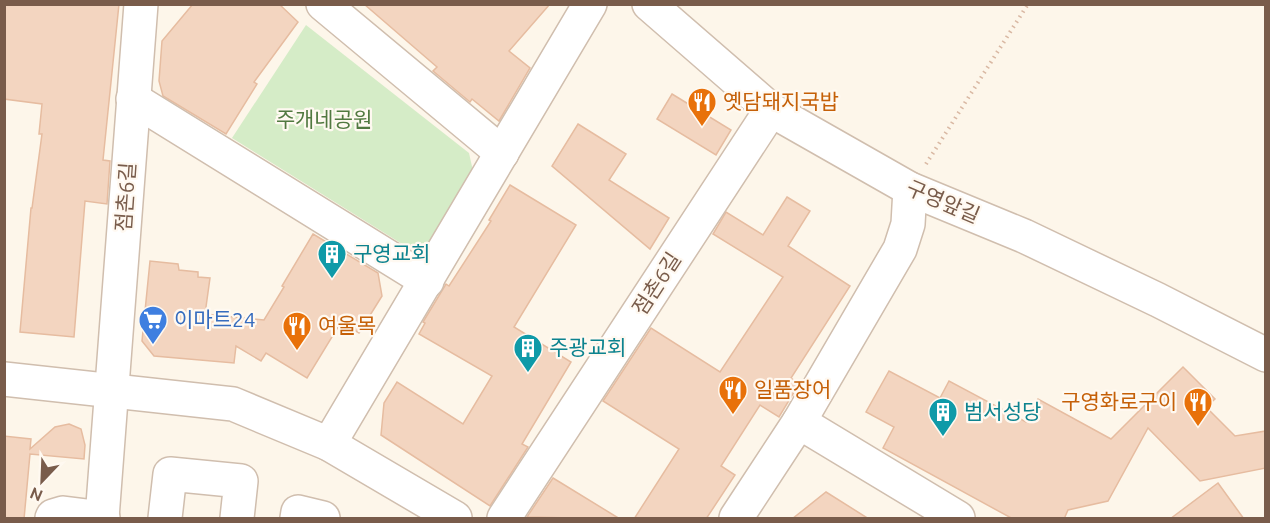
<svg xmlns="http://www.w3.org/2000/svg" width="1270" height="523" font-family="Ubuntu,'Noto Sans KR',sans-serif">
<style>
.green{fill:#d5ecc7}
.building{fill:#f3d5c0;stroke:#e6bca0;stroke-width:1.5}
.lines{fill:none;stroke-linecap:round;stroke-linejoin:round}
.minor-casing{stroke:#d0beae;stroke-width:36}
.path{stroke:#d9b8a3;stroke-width:4;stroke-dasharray:1.5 4.5;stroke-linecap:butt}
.minor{stroke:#fff;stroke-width:33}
.labels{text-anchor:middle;stroke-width:4.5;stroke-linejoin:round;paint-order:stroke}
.food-label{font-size:21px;fill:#c56008;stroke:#fff9f1;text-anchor:start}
.park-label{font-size:21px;fill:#517940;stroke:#fff9f1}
.street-label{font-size:21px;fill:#795c4b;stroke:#fff9f1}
.culture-label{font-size:21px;fill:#0d838f;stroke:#fff9f1;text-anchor:start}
.shop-label{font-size:21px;fill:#366cbe;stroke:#fff9f1;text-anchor:start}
</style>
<rect width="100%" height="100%" fill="#fdf6ea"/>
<path class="green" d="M 306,25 L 469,153 L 475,180 L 432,241 L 407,247 L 232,138 Z"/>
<g class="building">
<path d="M 4,4 L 119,4 L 103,160 L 110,161 L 107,204 L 85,201 L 74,337 L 20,332 L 31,208 L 32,208 L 42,134 L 39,134 L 42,104 L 4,99 Z"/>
<path d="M 193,4 L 279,4 L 298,22 L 254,82 L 257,84 L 226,134 L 163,96 L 159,81 L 162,41 Z"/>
<path d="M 364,4 L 550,4 L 509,51 L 530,68 L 499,121 L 472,99 L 470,102 L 433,71 L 437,67 Z"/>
<path d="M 672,94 L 731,130 L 716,155 L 657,119 Z"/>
<path d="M 578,124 L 626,154 L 609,180 L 669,218 L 650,249 L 552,166 Z"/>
<path d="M 510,185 L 576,225 L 514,327 L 571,362 L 522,444 L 528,447 L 490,506 L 381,435 L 384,403 L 397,382 L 463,424 L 492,376 L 419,334 L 425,323 L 423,322 L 446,284 L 449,286 L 491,221 L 489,220 Z"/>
<path d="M 787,197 L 810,211 L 788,246 L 850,286 L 791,378 L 799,384 L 779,417 L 760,405 L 721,466 L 735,475 L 706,519 L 634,519 L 679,449 L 603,401 L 651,328 L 720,372 L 783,277 L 713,234 L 726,212 L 763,235 Z"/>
<path d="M 313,234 L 378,273 L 382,296 L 359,333 L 341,322 L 307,378 L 266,353 L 261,361 L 236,346 L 234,363 L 154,356 L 142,341 L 150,261 L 178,264 L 179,270 L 198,272 L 198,277 L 210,278 L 205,314 L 264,320 L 284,287 L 282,286 Z"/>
<path d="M 1183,367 L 1215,399 L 1206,407 L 1235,436 L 1266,431 L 1266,468 L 1200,481 L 1148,428 L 1108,501 L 1068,510 L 1064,519 L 1013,519 L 883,448 L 894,427 L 866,412 L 889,371 L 940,398 L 949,381 L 1026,422 L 1038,399 L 1111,439 Z"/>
<path d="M 69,424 L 81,429 L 85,445 L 84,459 L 30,454 L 24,519 L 4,519 L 4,436 L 31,439 L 30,449 L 55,427 Z"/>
<path d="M 553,478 L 620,519 L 527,517 Z"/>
<path d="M 1218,483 L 1244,519 L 1170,519 Z"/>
<path d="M 826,492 L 869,519 L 792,519 Z"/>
</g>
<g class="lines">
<g class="minor-casing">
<g id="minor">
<path d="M 323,4 L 502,153"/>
<path d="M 649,4 L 771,110 L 910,189 L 1024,236 L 1158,300 L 1266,355"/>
<path d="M 133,99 L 427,281"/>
<path d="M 4,379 L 233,404 L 329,444 L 455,518"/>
<path d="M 799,422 L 958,518"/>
<path d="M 329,444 L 590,4"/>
<path d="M 52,518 L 53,516 L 63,513 L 103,518"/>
<path d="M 102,518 L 141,4"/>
<path d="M 165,518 L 170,474 L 241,481 L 237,518"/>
<path d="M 297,518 L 298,512 L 323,518"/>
<path d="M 504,518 L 771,110"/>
<path d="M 736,518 L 799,422 L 900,249 L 908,224 L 910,189"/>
</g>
</g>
<path class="path" d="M 926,164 L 1028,4"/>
<use href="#minor" class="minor"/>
</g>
<defs>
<g id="restaurant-pin" transform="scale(1.5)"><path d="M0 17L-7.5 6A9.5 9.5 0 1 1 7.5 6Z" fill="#e8710a" stroke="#fff9f1"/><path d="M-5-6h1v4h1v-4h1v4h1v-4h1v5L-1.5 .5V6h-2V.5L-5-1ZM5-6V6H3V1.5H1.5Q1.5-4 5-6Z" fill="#fff"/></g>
<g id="building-pin" transform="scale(1.5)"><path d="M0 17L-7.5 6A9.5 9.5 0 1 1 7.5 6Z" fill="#0f9aa8" stroke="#fff9f1"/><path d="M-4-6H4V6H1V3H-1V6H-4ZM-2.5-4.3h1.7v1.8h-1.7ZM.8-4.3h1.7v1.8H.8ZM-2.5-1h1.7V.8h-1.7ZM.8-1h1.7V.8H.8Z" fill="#fff"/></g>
<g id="supermarket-pin" transform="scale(1.5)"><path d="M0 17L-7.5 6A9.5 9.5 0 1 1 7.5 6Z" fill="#3f7fe0" stroke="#fff9f1"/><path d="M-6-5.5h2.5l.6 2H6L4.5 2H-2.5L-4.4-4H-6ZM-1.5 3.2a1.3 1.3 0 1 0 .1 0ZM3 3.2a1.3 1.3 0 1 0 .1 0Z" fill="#fff"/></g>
</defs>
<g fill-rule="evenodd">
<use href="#restaurant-pin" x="702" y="102"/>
<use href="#building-pin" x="332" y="254"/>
<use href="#supermarket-pin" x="153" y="320"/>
<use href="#restaurant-pin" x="297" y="326"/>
<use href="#building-pin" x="528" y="348"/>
<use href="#restaurant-pin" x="733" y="390"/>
<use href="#restaurant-pin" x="1198" y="402"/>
<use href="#building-pin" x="943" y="412"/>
</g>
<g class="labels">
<g class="food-label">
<text x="723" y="109">옛담돼지국밥</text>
<text x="318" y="333">여울목</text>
<text x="754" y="397">일품장어</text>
<text x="1177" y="409" text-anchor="end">구영화로구이</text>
</g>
<g class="park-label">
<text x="324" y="127">주개네공원</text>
</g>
<g class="street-label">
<text transform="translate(126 197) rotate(-86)" y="7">점촌6길</text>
<text transform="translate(943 202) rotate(23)" y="7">구영앞길</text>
<text transform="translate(657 284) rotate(-57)" y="7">점촌6길</text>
</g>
<g class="culture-label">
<text x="353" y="261">구영교회</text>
<text x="549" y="355">주광교회</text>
<text x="964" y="419">범서성당</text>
</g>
<g class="shop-label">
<text x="174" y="327">이마트24</text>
</g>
</g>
<rect width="1270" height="523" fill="none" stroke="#795c4b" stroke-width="12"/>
<g transform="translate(42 481) rotate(203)" stroke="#fff9f1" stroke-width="4.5" paint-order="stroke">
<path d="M0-4.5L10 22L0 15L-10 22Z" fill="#795c4b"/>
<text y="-9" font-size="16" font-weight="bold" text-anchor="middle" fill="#795c4b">N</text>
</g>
</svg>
